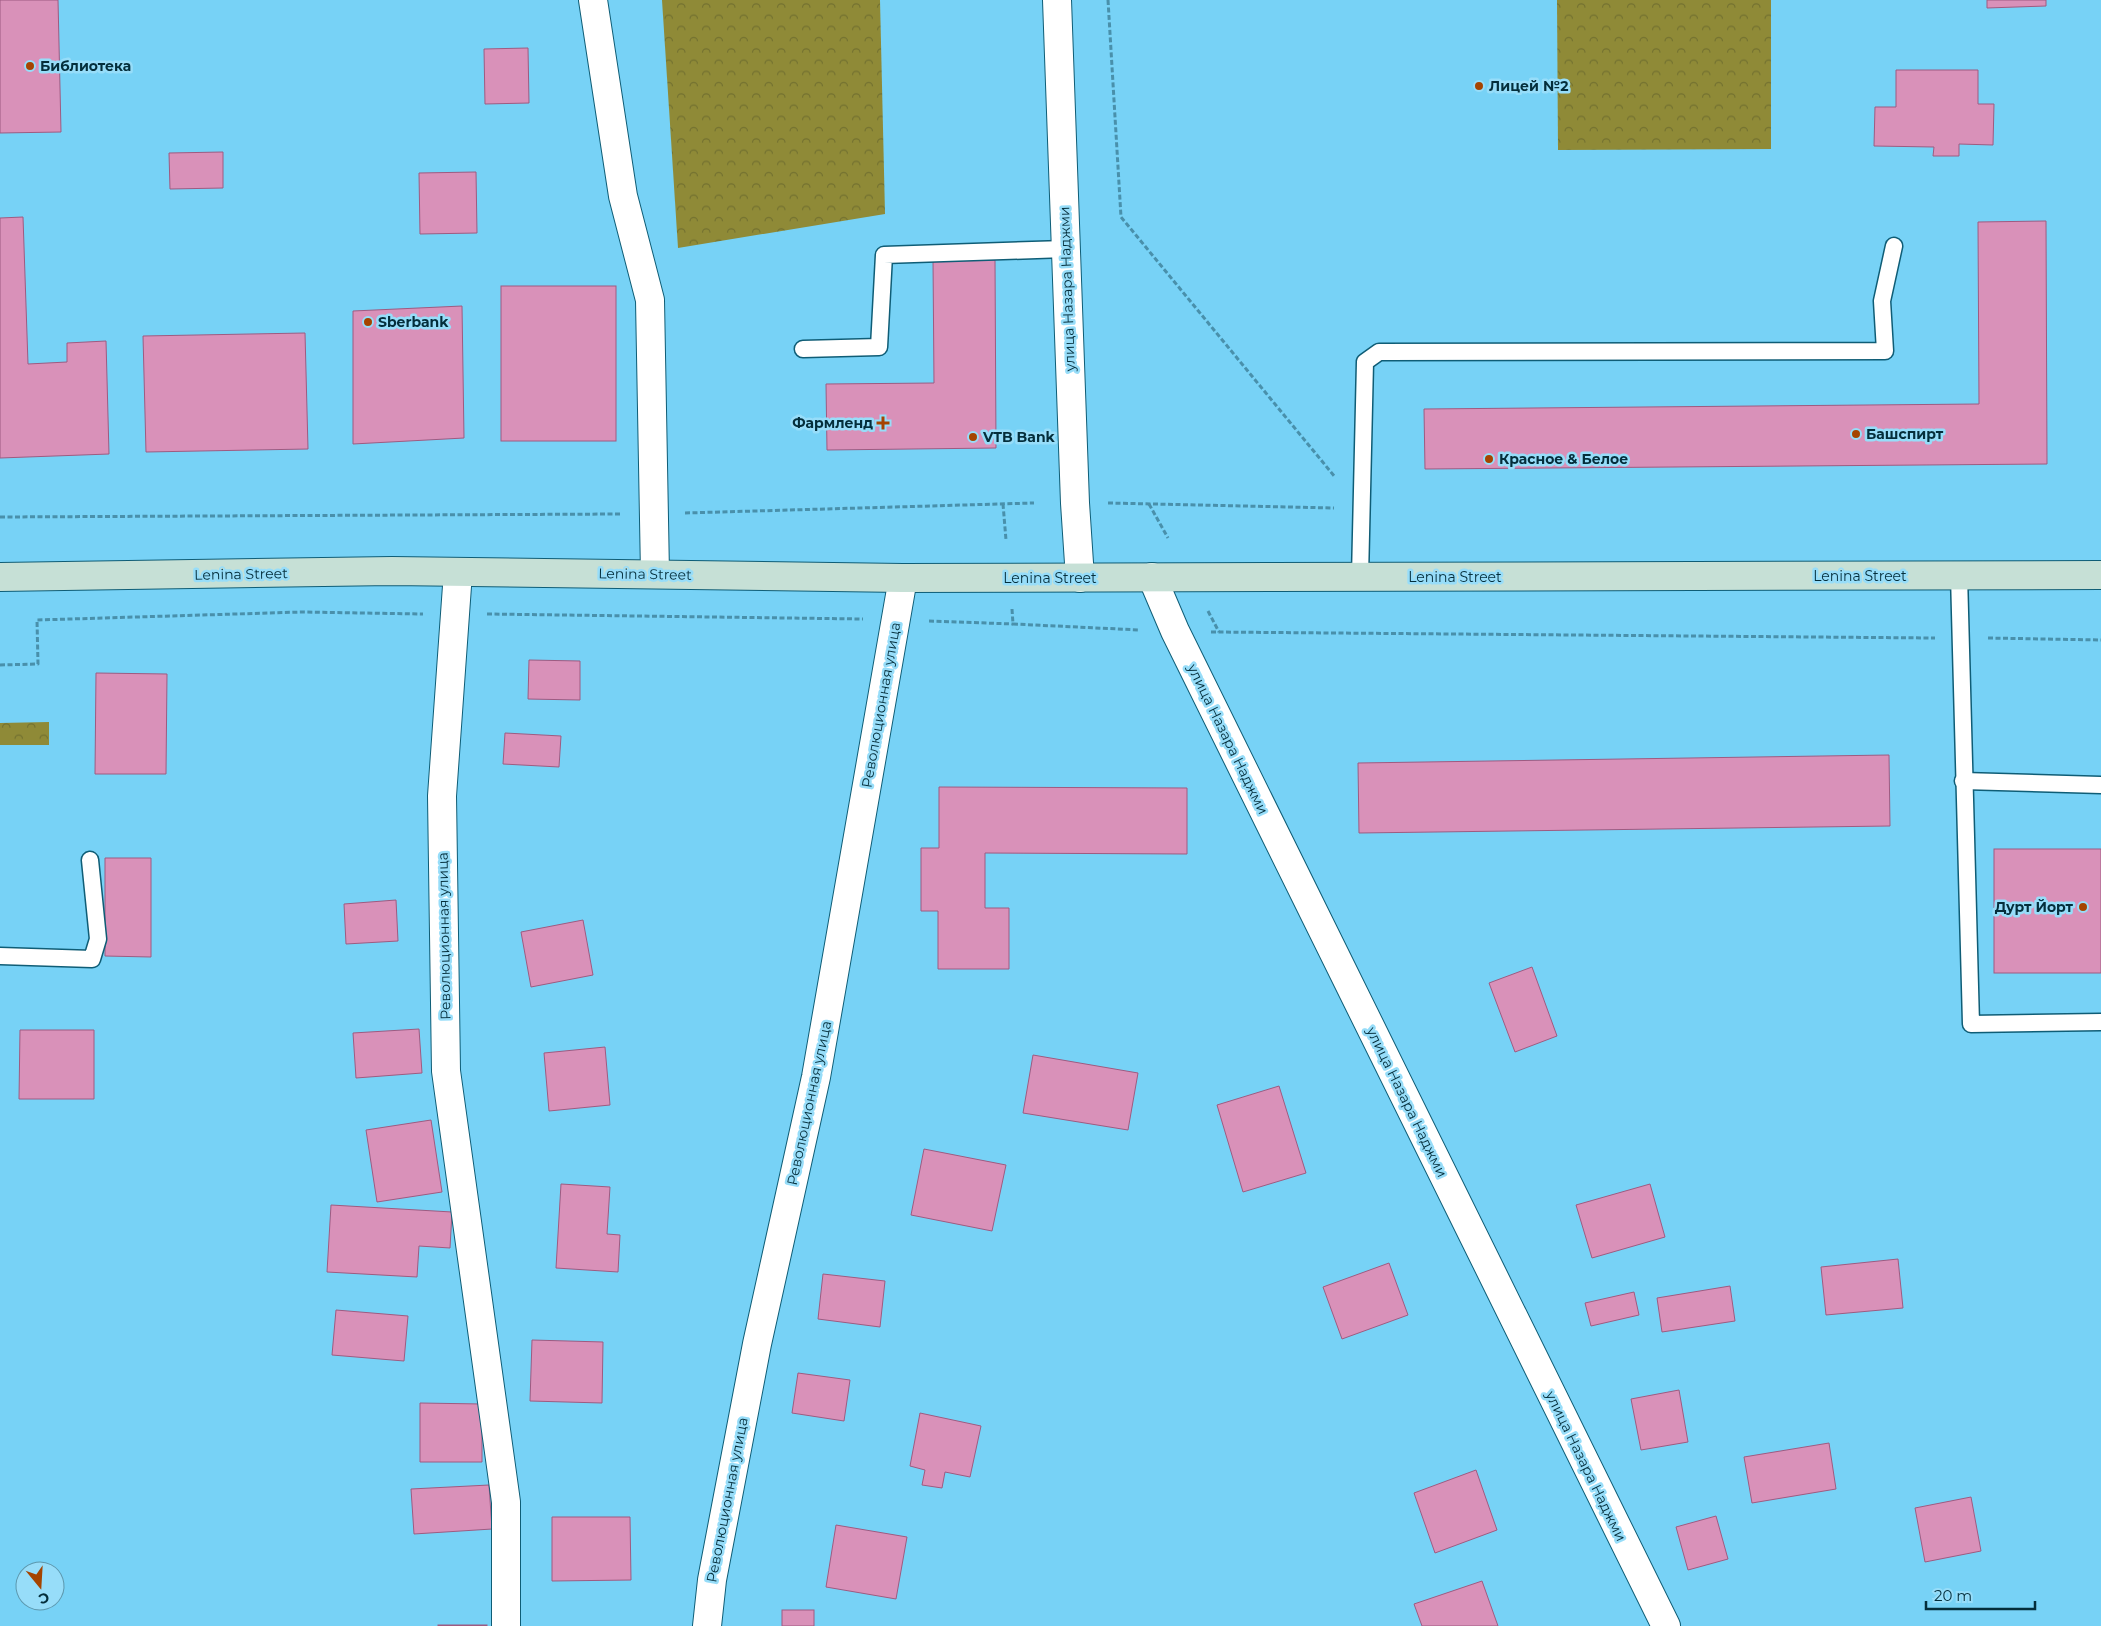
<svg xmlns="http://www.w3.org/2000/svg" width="2101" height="1626" font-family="Montserrat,sans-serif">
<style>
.forest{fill:url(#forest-crowns)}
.building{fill:#d991b9;stroke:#9e5b81}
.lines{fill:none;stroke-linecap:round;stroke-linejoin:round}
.service-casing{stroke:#0f5d76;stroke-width:19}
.minor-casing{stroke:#0f5d76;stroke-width:30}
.tertiary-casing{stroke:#0f5d76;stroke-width:30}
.secondary-casing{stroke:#0f5d76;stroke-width:30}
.path{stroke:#4990ab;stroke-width:3;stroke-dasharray:5 2.5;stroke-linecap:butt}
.service{stroke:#fff;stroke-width:16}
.minor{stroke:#fff;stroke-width:28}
.tertiary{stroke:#fff;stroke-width:28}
.secondary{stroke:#c6e0d6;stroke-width:28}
.poi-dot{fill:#a54400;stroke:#97ddf9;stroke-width:2}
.labels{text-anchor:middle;stroke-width:5;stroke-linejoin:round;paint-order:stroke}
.poi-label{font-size:14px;font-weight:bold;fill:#042e3b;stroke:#97ddf9;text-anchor:start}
.street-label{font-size:14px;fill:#042e3b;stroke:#97ddf9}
</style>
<defs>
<pattern id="forest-crowns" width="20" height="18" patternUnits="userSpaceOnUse" patternTransform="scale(1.25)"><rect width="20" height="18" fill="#8f8a37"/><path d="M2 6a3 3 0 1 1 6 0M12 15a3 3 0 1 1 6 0" fill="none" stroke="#737130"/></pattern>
</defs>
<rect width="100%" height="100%" fill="#77d2f6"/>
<g class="forest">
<path d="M 662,0 L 880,0 L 885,214 L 678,248 Z"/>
<path d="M 1557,0 L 1771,0 L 1771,149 L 1558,150 Z"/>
<path d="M 49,722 L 49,745 L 0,745 L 0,723 Z"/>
</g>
<g class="building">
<path d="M 0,0 L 58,0 L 61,132 L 0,133 Z"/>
<path d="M 1987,0 L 2046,0 L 2046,6 L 1987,8 Z"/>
<path d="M 528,48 L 529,103 L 485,104 L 484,49 Z"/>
<path d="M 1896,70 L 1978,70 L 1978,104 L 1994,104 L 1993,145 L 1959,144 L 1959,156 L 1933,156 L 1934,147 L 1874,146 L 1875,107 L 1896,107 Z"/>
<path d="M 223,152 L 223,188 L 170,189 L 169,153 Z"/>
<path d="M 476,172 L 477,233 L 420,234 L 419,173 Z"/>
<path d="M 23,217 L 28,364 L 67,362 L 67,343 L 106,341 L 109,454 L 0,458 L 0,218 Z"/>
<path d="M 2046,221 L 2047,464 L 1425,469 L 1424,409 L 1979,404 L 1978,222 Z"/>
<path d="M 933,260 L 995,260 L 996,448 L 827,450 L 826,384 L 934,383 Z"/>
<rect x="501" y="286" width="115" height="155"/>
<path d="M 462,306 L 464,438 L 353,444 L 353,311 Z"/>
<path d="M 305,333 L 308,449 L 146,452 L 143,336 Z"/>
<path d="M 529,660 L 580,661 L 580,700 L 528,699 Z"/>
<path d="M 96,673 L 167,674 L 166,774 L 95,774 Z"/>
<path d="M 505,733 L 561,736 L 559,767 L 503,764 Z"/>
<path d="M 1889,755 L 1890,826 L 1359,833 L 1358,763 Z"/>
<path d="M 939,787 L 1187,788 L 1187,854 L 985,853 L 985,908 L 1009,908 L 1009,969 L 938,969 L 938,911 L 921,911 L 921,848 L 939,848 Z"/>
<rect x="1994" y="849" width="107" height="124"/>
<path d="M 105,858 L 151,858 L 151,957 L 105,956 Z"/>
<path d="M 396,900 L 398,941 L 346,944 L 344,904 Z"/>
<path d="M 583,920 L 593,975 L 531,987 L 521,932 Z"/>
<path d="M 1532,967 L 1557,1036 L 1515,1052 L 1489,983 Z"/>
<path d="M 419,1029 L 422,1073 L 356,1078 L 353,1033 Z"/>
<path d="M 20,1030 L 94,1030 L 94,1099 L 19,1099 Z"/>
<path d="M 605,1047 L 610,1105 L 549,1111 L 544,1053 Z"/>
<path d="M 1033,1055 L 1138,1073 L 1128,1130 L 1023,1113 Z"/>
<path d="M 1279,1086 L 1306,1173 L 1243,1192 L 1217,1105 Z"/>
<path d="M 431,1120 L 442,1192 L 377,1202 L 366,1130 Z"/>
<path d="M 924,1149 L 1006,1165 L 992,1231 L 911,1215 Z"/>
<path d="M 561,1184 L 610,1187 L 607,1234 L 620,1235 L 618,1272 L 556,1268 Z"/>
<path d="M 1650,1184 L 1665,1237 L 1592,1258 L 1576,1205 Z"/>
<path d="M 331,1205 L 452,1212 L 450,1248 L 419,1246 L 417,1277 L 327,1272 Z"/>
<path d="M 1898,1259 L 1903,1308 L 1826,1315 L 1821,1267 Z"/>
<path d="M 1389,1263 L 1408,1315 L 1342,1339 L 1323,1287 Z"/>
<path d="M 823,1274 L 885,1281 L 880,1327 L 818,1319 Z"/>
<path d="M 1730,1286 L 1735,1321 L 1662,1332 L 1657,1298 Z"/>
<path d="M 1634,1292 L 1639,1315 L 1591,1326 L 1585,1303 Z"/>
<path d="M 336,1310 L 408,1316 L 404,1361 L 332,1355 Z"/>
<path d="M 532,1340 L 603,1342 L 602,1403 L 530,1401 Z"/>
<path d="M 798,1373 L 850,1380 L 844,1421 L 792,1413 Z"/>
<path d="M 1679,1390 L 1688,1442 L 1641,1450 L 1631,1399 Z"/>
<path d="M 420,1403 L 482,1404 L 482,1462 L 420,1462 Z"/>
<path d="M 920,1413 L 981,1426 L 970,1477 L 945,1472 L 942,1488 L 922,1485 L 925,1470 L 910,1466 Z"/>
<path d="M 1829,1443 L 1836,1489 L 1752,1503 L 1744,1457 Z"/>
<path d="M 1476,1470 L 1497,1530 L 1435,1553 L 1414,1493 Z"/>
<path d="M 489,1485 L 492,1529 L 414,1534 L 411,1489 Z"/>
<path d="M 1971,1497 L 1981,1551 L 1925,1562 L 1915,1508 Z"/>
<path d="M 1716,1516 L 1728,1559 L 1688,1570 L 1676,1527 Z"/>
<path d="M 552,1517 L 630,1517 L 631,1580 L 552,1581 Z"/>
<path d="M 836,1525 L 907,1537 L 896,1599 L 826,1587 Z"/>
<path d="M 1482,1581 L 1498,1626 L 1422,1626 L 1414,1604 Z"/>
<rect x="782" y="1610" width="32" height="16"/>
<rect x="438" y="1625" width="49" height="1"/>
</g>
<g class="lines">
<g class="service-casing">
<g id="service">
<path d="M 803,349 L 879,347 L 884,255 L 1065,249"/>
<path d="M 1959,575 L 1971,1024 L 2101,1022"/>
<path d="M 1360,577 L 1365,362 L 1379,352 L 1885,351 L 1882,301 L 1894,246"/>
<path d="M 1963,781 L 2101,785"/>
<path d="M 0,956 L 92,959 L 98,939 L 90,860"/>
</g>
</g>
<g class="minor-casing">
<g id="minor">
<path d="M 593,0 L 623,196 L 650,300 L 655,574"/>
<path d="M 458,572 L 442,796 L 446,1071 L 506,1502 L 506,1626"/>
<path d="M 707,1626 L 712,1580 L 757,1344 L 816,1077 L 903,578"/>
</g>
</g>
<g class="tertiary-casing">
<g id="tertiary">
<path d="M 1057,0 L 1075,503 L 1080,578"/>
<path d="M 1152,577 L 1175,631 L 1666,1626"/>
</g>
</g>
<g class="secondary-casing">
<path id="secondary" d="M 0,577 L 392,571 L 903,578 L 2101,575"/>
</g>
<g class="path">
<path d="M 1108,0 L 1121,217 L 1335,477"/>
<path d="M 1108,503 L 1334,508"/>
<path d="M 1003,504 L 1006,540"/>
<path d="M 1149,504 L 1168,538"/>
<path d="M 685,513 L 1034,503"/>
<path d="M 0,517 L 621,514"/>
<path d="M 1012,609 L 1013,624 L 1140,630"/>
<path d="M 1208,611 L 1219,632"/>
<path d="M 487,614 L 863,619"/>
<path d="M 929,621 L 1013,624"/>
<path d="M 1211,632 L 1935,638"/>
<path d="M 1988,638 L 2101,640"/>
<path d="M 0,665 L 38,664 L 37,620 L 302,612 L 423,614"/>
</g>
<use href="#service" class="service"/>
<use href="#minor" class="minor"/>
<use href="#tertiary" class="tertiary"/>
<use href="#secondary" class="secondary"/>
</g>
<g class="poi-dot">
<circle cx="30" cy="66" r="5"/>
<circle cx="1479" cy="86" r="5"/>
<circle cx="368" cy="322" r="5"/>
<path d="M880.5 415.5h5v5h5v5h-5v5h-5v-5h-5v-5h5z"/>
<circle cx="1856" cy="434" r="5"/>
<circle cx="973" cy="437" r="5"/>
<circle cx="1489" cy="459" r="5"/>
<circle cx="2083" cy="907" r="5"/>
</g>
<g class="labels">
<g class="poi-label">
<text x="40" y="71">Библиотека</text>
<text x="1489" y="91">Лицей №2</text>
<text x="378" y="327">Sberbank</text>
<text x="873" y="428" text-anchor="end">Фармленд</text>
<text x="1866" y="439">Башспирт</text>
<text x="983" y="442">VTB Bank</text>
<text x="1499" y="464">Красное &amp; Белое</text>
<text x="2073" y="912" text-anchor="end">Дурт Йорт</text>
</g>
<g class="street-label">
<text transform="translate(1067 289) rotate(-92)" y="5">улица Назара Наджми</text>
<text transform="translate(241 574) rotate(-1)" y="5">Lenina Street</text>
<text transform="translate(645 574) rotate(1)" y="5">Lenina Street</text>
<text x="1860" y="581">Lenina Street</text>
<text x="1455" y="582">Lenina Street</text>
<text x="1050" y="583">Lenina Street</text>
<text transform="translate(881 705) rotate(-80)" y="5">Революционная улица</text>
<text transform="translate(1228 739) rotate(64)" y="5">улица Назара Наджми</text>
<text transform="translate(444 936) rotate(-91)" y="5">Революционная улица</text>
<text transform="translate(1407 1102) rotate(64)" y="5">улица Назара Наджми</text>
<text transform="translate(809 1103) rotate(-78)" y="5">Революционная улица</text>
<text transform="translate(1586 1466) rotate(64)" y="5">улица Назара Наджми</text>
<text transform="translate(727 1500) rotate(-79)" y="5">Революционная улица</text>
</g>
</g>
<g transform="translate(40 1586) rotate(162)"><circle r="24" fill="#97ddf9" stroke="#5c97ad"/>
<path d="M0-4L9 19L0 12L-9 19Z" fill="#a54400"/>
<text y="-8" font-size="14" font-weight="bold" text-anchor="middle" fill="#042e3b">С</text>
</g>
<path d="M1926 1601v8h109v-8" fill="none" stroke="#042e3b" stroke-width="2.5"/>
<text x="1934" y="1601" font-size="15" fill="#042e3b" stroke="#97ddf9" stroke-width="4" paint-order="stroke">20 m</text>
</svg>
